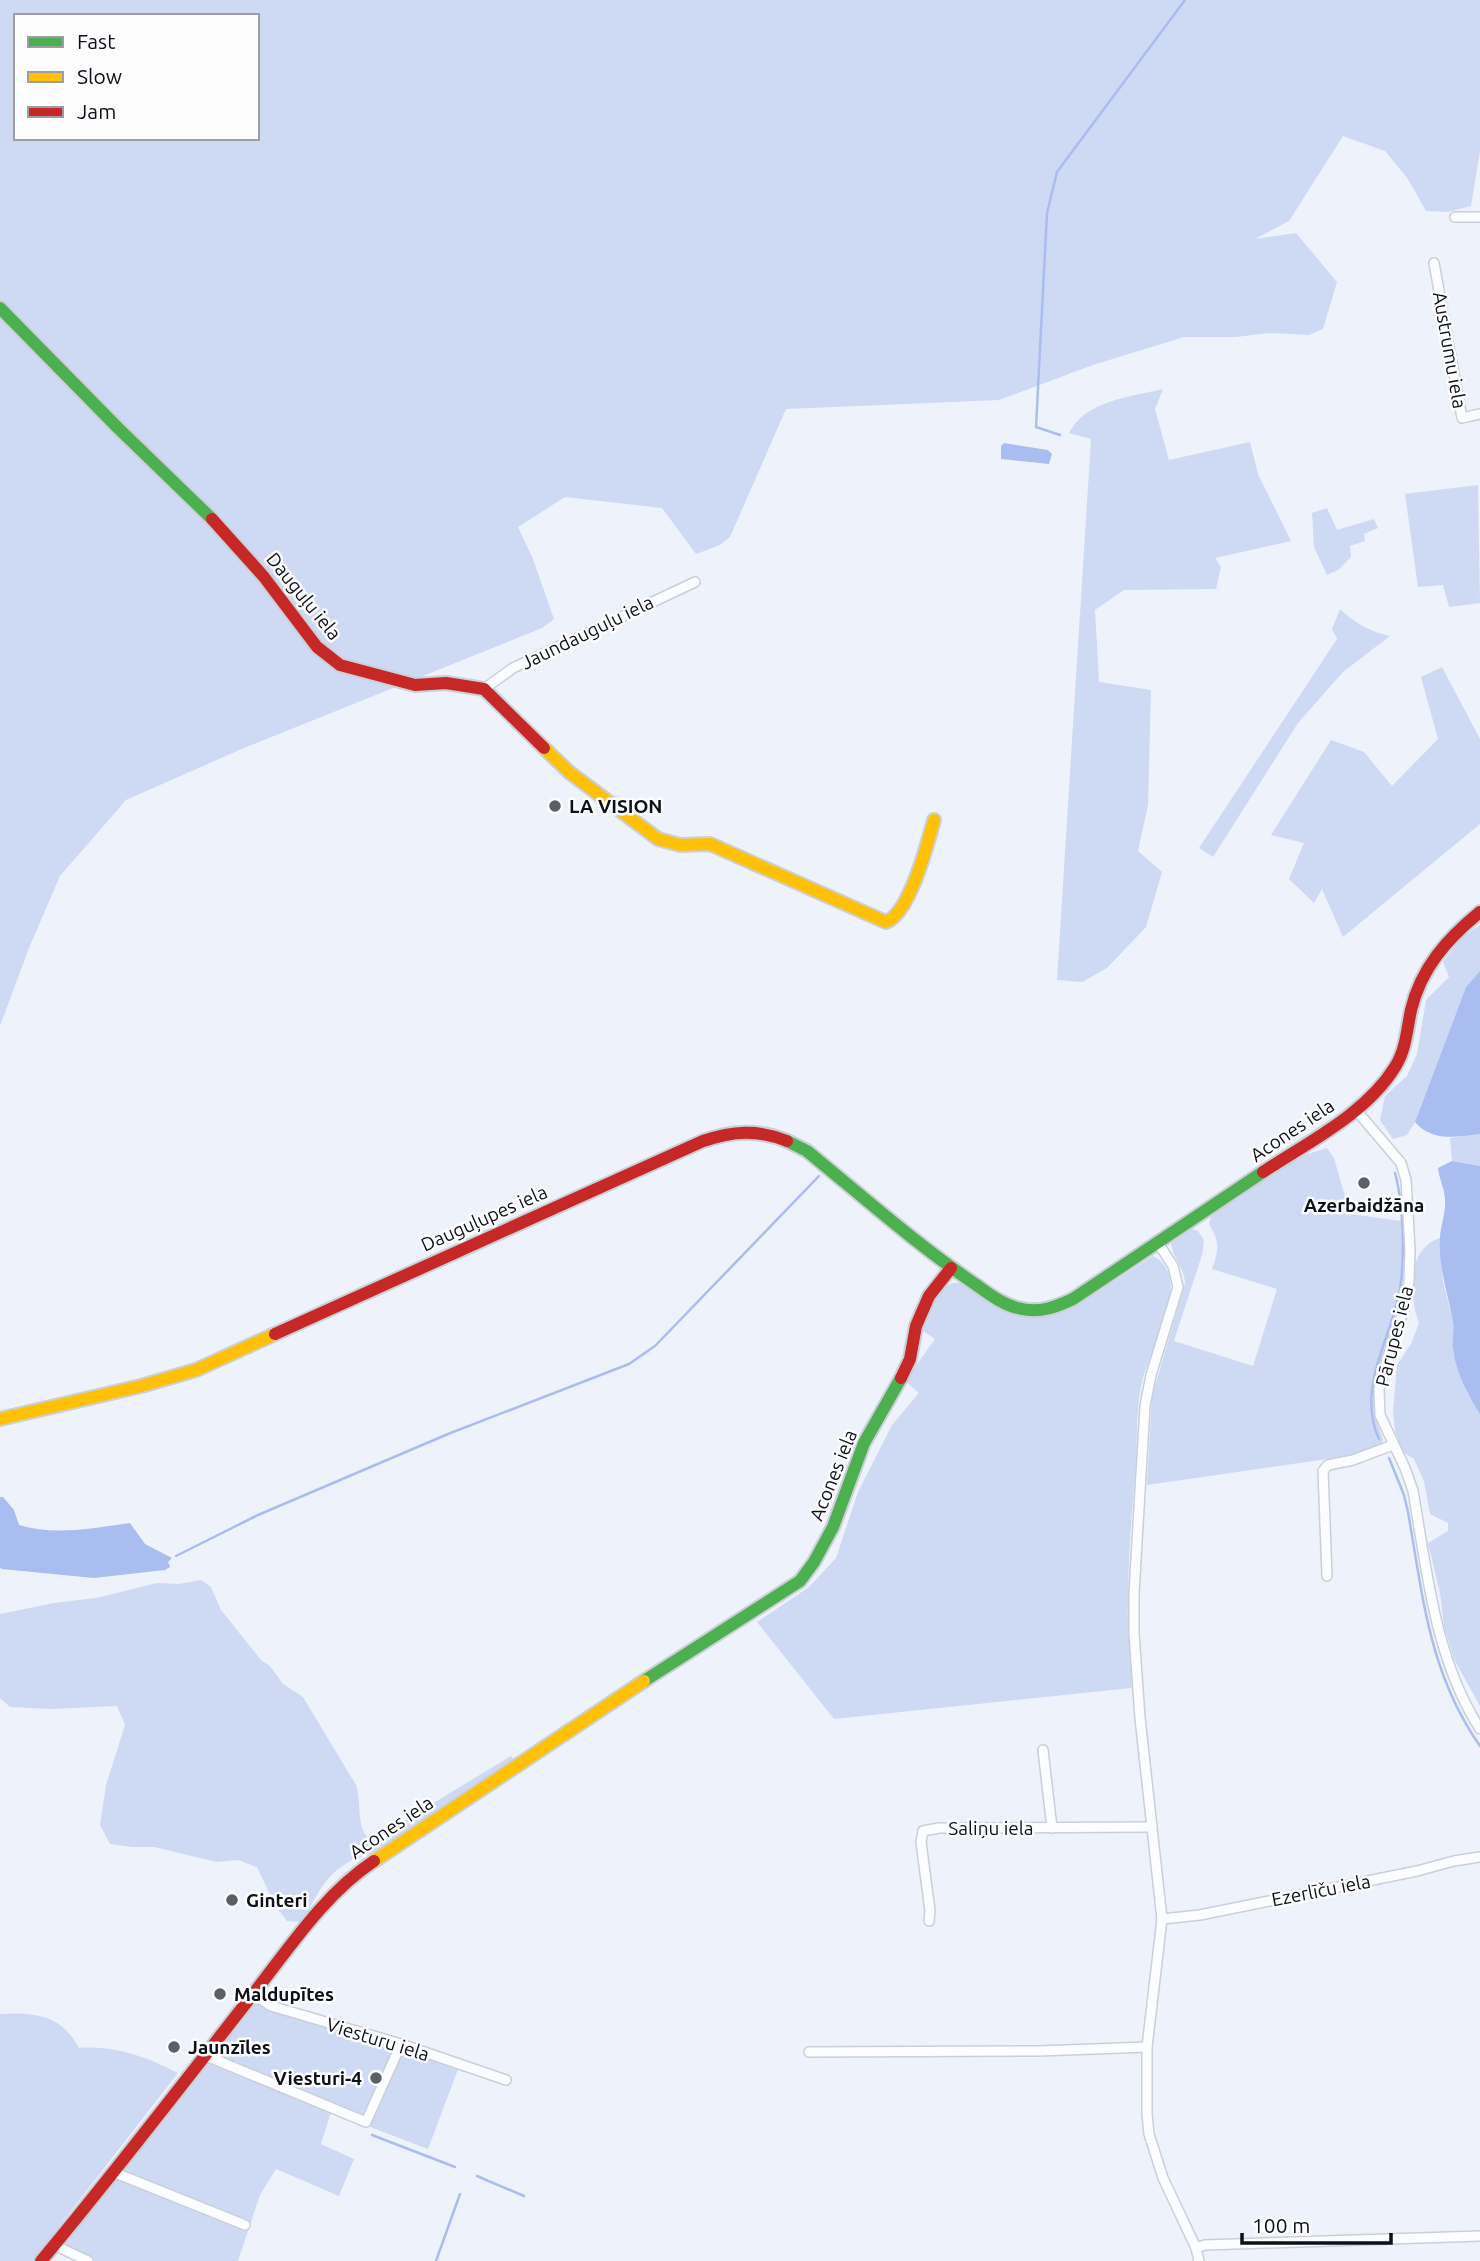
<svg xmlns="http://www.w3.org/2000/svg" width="1480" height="2261" font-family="Ubuntu,sans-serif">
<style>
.green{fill:#ced9f4;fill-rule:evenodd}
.water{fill:#aabdf0}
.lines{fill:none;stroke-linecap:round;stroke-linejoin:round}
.stream{stroke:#aabdf0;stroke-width:2.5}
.street-casing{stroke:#cbcfd7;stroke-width:12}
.fast-casing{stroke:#cbcfd7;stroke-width:16}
.slow-casing{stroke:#cbcfd7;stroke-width:16}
.jam-casing{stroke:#cbcfd7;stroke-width:16}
.street{stroke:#fcfdfe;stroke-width:9}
.fast{stroke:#4caf50;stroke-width:12}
.slow{stroke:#ffc107;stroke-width:12}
.jam{stroke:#c62828;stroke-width:12}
.poi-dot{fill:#5b5f67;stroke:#fdfdfd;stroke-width:2.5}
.labels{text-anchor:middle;stroke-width:5;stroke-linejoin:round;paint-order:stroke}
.street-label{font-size:19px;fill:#0c1018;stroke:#fdfdfd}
.poi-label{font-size:19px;font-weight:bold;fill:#0c1018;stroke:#fdfdfd;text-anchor:start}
</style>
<rect width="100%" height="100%" fill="#eef2fa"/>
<g class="green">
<path d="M 0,0 L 1480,0 L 1480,151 L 1471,206 L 1448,212 L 1426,211 L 1408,179 L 1385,151 L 1343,136 L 1289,221 L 1255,239 L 1296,233 L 1337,282 L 1323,329 L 1309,335 L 1269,333 L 1236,337 L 1184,337 L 1093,365 L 999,400 L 786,409 L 730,537 L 720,545 L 696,554 L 662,508 L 565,497 L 518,527 L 533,559 L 554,619 L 542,628 L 244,748 L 126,800 L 60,876 L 29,948 L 0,1026 ZM 16,16 L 257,16 L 257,138 L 16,138 Z"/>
<path d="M 1163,389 L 1155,409 L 1169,460 L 1250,442 L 1258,474 L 1291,541 L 1215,558 L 1221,567 L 1216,589 L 1124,590 L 1095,610 L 1099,682 L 1151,690 L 1148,805 L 1138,851 L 1162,872 L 1146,927 L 1107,968 L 1082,982 L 1057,980 L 1091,439 L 1069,433 C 1086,400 1131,397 1163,389 Z"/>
<path d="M 1478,485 L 1480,603 L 1449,607 L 1443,585 L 1418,587 L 1405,494 Z"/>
<path d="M 1327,508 L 1337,530 L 1374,519 L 1378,528 L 1364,534 L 1365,541 L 1350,546 L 1351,557 L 1338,570 L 1327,575 L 1314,547 L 1312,513 Z"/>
<path d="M 1340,609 C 1353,622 1371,632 1390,636 L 1343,672 L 1298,723 L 1213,857 L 1199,848 L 1337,639 L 1332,629 Z"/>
<path d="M 1442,667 L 1480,739 L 1480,824 L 1343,937 L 1322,889 L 1314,903 L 1289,879 L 1304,843 L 1271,835 L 1331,740 L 1364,752 L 1392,786 L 1438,739 L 1421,677 Z"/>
<path d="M 1480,925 L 1480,971 L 1466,987 L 1415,1122 L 1407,1135 L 1393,1139 L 1380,1120 L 1385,1096 L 1407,1076 L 1417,1054 L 1426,1000 L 1449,977 L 1443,962 L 1462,938 Z"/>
<path d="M 1480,1134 L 1480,1166 L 1452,1161 L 1450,1138 Z"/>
<path d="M 1327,1148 L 1334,1158 L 1350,1214 L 1401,1221 L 1403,1278 L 1398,1311 L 1382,1359 L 1375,1395 L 1376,1420 L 1383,1439 L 1382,1444 L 1362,1454 L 1147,1485 L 1152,1397 L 1185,1283 C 1184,1267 1172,1257 1171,1243 L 1192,1229 L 1198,1231 L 1204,1240 L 1202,1255 L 1174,1341 L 1253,1366 L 1277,1289 L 1212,1269 C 1219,1250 1220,1242 1209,1224 L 1211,1216 L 1298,1157 Z"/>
<path d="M 1440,1238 L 1443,1281 L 1453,1322 L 1453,1352 L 1467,1393 L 1480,1414 L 1480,1706 L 1454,1659 L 1444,1626 L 1440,1593 L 1428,1543 L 1448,1531 L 1448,1523 L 1430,1514 L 1424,1481 L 1414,1459 L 1403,1452 L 1395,1431 L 1393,1411 L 1397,1365 L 1411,1344 L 1419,1323 C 1409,1295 1406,1249 1440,1238 Z"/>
<path d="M 1153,1256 C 1194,1277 1152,1346 1143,1378 C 1136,1404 1137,1436 1136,1463 C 1132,1509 1128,1556 1128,1602 C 1127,1631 1131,1660 1132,1688 L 834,1719 L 757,1622 L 809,1587 L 836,1558 L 858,1492 L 892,1425 L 919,1393 L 905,1381 L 935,1339 L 922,1330 L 922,1323 L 932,1303 L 941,1290 L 952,1283 L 963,1283 L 1007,1312 L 1046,1316 L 1078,1305 Z"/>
<path d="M 201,1580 L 211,1587 L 221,1610 L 261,1660 L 270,1666 L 283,1684 L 303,1697 L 356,1785 C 362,1803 356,1825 368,1838 L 389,1830 L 511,1756 L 519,1765 L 384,1851 C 334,1860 325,1879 302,1922 L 287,1921 L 275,1905 L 257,1867 L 238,1860 L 217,1862 L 154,1847 L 132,1847 L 110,1844 L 100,1825 L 106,1785 L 125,1725 L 117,1706 L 52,1709 L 10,1707 L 0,1698 L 0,1614 L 54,1603 L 96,1598 L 157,1583 L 179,1584 Z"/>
<path d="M 253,1994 L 271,2006 L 460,2064 L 428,2149 L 331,2112 L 321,2144 L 354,2159 L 339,2196 L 276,2169 L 260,2195 L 238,2261 L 88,2261 L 54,2245 Z"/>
<path d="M 0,2014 C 34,2012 62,2015 79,2048 C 114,2045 147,2057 178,2073 L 32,2261 L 0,2261 Z"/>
</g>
<g class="water">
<path d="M 1004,443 L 1048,450 L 1052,454 L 1049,464 L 1001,459 L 1001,446 Z"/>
<path d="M 1480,971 L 1480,1134 C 1456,1137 1432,1142 1415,1122 L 1466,987 Z"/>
<path d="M 1452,1161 L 1480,1166 L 1480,1414 C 1468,1396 1456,1372 1453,1349 C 1452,1340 1454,1331 1453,1322 C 1448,1294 1438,1266 1440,1237 C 1441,1224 1446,1212 1445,1200 C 1445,1189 1439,1179 1438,1168 Z"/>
<path d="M 0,1497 L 3,1497 L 14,1510 L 19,1525 C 55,1536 93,1528 130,1523 L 145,1544 L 172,1558 L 168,1562 L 170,1567 L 165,1570 L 94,1578 L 2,1569 L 0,1568 Z"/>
</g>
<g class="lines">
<g class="stream">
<path d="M 1060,435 L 1036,427 L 1047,213 L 1057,172 L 1185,0"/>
<path d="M 1379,1439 C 1358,1393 1385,1348 1397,1303 C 1406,1270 1404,1206 1395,1173"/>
<path d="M 1389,1458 L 1404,1495 L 1408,1512 C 1423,1597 1429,1673 1480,1746"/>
<path d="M 176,1556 L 258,1515 L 448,1434 L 629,1364 L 655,1346 L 819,1176"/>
<path d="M 372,2135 L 455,2167"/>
<path d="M 477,2176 L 524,2196"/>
<path d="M 436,2261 L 460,2194"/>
</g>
<g class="street-casing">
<g id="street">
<path d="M 1455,217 L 1480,217"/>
<path d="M 1434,263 L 1462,418 L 1480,414"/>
<path d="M 484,689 L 513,668 L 695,582"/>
<path d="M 1356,1110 L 1401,1163 L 1406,1180 L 1410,1250 L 1409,1281 L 1403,1312 L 1386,1363 L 1379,1389 L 1380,1415 L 1405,1468 L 1413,1491 C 1427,1572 1435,1659 1480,1729"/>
<path d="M 1158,1243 L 1173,1266 L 1178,1287 L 1151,1375 L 1145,1406 L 1134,1593 L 1134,1633 L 1140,1718 L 1162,1919 L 1147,2047 L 1147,2114 L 1149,2134 L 1163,2178 L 1196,2248 L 1199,2261"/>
<path d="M 1327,1576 L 1323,1471 L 1328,1465 L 1353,1460 L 1393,1445"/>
<path d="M 1043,1750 L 1052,1828"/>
<path d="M 1162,1919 L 1200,1915 L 1417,1871 L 1454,1861 L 1480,1857"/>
<path d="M 929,1921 L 930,1911 L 921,1842 L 923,1831 L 939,1828 L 1151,1827"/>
<path d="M 253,1994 L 271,2006 L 401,2044 L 506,2080"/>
<path d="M 809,2052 L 1039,2051 L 1147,2047"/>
<path d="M 204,2055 L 366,2122 L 401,2044"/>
<path d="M 113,2172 L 245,2225"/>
<path d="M 54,2245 L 88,2261"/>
<path d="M 1196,2248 L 1205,2245 L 1480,2236"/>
</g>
</g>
<g class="fast-casing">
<g id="fast">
<path d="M 0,308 L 118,428 L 212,519"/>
<path d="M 787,1141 L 807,1151 C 862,1196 916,1244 975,1284 C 989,1294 1004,1306 1022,1309 C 1040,1313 1056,1307 1073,1299 L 1263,1172"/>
<path d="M 644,1681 L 800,1581 L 814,1562 L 833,1527 L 864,1443 L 901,1378"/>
</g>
</g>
<g class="slow-casing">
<g id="slow">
<path d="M 544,748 L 569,772 L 658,839 L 680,845 L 710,844 L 886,922 C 910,913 927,845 934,820"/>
<path d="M 0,1419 L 141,1386 L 196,1370 L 275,1334"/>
<path d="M 374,1861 L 644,1681"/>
</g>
</g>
<g class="jam-casing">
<g id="jam">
<path d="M 212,519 L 264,577 L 317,647 L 340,665 L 415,685 L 446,683 L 484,689 L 544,748"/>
<path d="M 1263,1172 C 1308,1142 1366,1114 1395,1067 C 1406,1050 1407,1029 1411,1010 C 1421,968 1447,939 1480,912"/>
<path d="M 275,1334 L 703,1141 C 733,1131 757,1129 787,1141"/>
<path d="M 901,1378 L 910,1359 L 916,1326 L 929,1296 L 951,1268"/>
<path d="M 41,2261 C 113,2175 181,2086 250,1998 C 288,1950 323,1895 374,1861"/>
</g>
</g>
<use href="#street" class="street"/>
<use href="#fast" class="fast"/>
<use href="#slow" class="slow"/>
<use href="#jam" class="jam"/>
</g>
<g class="poi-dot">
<circle cx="555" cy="806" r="7"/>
<circle cx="1364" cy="1183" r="7"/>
<circle cx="232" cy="1900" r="7"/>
<circle cx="220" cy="1994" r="7"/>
<circle cx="174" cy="2047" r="7"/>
<circle cx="376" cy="2078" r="7"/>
</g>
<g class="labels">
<g class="street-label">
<text transform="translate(1450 350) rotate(80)" y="7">Austrumu iela</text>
<text transform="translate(304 596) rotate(51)" y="7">Dauguļu iela</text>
<text transform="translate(587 632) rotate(-26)" y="7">Jaundauguļu iela</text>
<text transform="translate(1292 1130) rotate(-34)" y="7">Acones iela</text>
<text transform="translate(484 1218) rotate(-24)" y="7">Dauguļupes iela</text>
<text transform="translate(1394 1336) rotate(-76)" y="7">Pārupes iela</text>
<text transform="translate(833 1475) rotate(-68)" y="7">Acones iela</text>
<text transform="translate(391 1827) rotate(-34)" y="7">Acones iela</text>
<text x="991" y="1835">Saliņu iela</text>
<text transform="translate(1321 1890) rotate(-11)" y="7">Ezerlīču iela</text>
<text transform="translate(378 2039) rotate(17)" y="7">Viesturu iela</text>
</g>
<g class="poi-label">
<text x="569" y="813">LA VISION</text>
<text x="1364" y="1212" text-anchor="middle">Azerbaidžāna</text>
<text x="246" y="1907">Ginteri</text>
<text x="234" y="2001">Maldupītes</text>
<text x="188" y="2054">Jaunzīles</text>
<text x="362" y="2085" text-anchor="end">Viesturi-4</text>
</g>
</g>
<rect x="14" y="14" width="245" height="126" fill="#fdfdfd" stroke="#9d9ea1" stroke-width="2"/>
<rect x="28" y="37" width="35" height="10" fill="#4caf50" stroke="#9d9ea1" stroke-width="2"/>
<text x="77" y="49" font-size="21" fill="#0c1018">Fast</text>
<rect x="28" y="72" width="35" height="10" fill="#ffc107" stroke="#9d9ea1" stroke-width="2"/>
<text x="77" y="84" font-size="21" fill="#0c1018">Slow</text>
<rect x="28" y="107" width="35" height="10" fill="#c62828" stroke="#9d9ea1" stroke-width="2"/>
<text x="77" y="119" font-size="21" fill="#0c1018">Jam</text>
<path d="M1242 2233v10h149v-10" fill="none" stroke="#0c1018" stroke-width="3.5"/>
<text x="1252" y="2233" font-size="21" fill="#0c1018" stroke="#fdfdfd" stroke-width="5" paint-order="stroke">100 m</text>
</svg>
